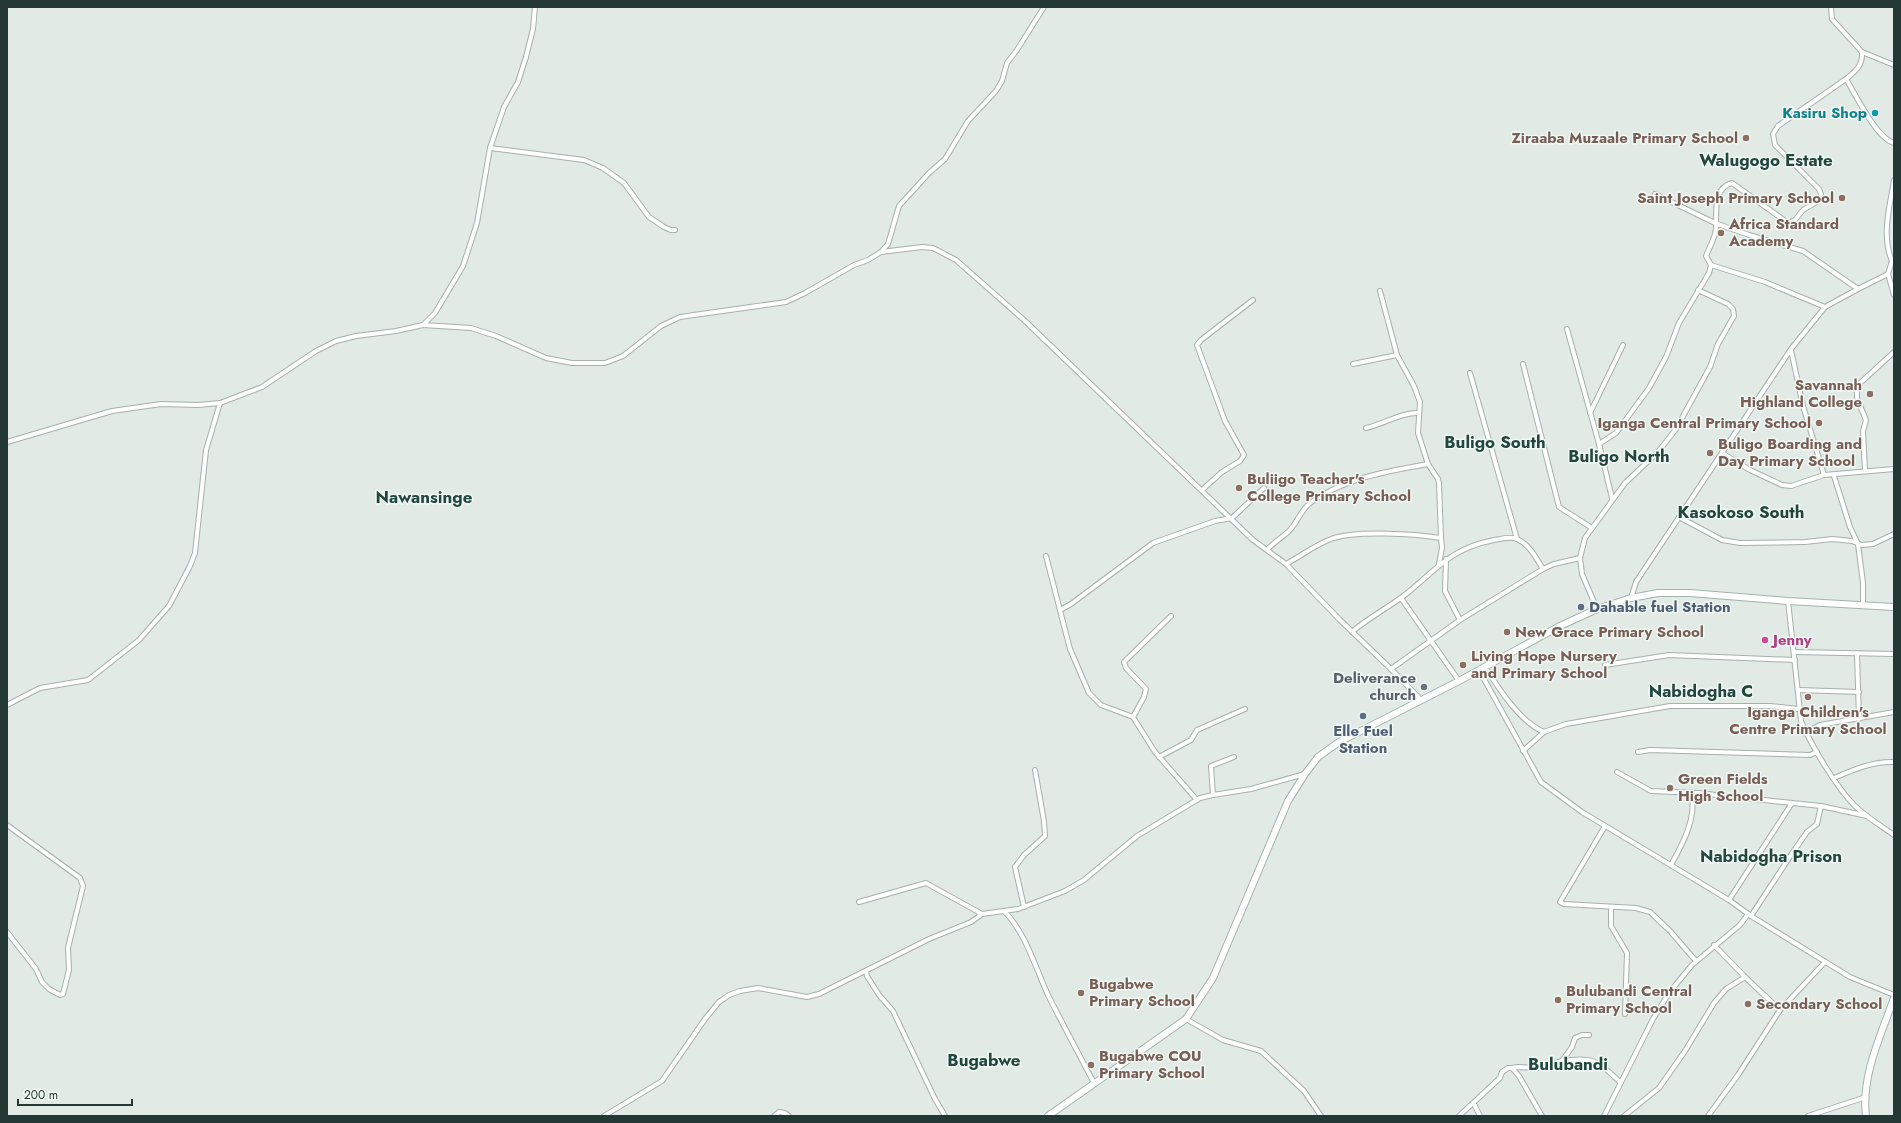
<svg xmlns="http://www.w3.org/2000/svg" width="1901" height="1123" font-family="Jost,sans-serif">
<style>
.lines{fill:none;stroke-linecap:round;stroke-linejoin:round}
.street-casing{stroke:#a4b1ac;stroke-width:6}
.secondary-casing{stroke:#a1b4ad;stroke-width:8}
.street{stroke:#fff;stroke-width:4}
.secondary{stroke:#fff;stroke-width:6}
.culture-dot{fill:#0f9aa8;stroke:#f1f7f4;stroke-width:1.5}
.education-dot{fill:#8d6e63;stroke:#f1f7f4;stroke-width:1.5}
.service-dot{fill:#5c6f8a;stroke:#f1f7f4;stroke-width:1.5}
.hotel-dot{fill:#d1479c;stroke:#f1f7f4;stroke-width:1.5}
.worship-dot{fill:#6b7280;stroke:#f1f7f4;stroke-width:1.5}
.labels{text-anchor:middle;stroke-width:3;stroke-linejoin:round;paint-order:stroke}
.culture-label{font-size:15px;font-weight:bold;fill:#0d838f;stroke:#f1f7f4;text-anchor:end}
.education-label{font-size:15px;font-weight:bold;fill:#785e54;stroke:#f1f7f4;text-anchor:start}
.service-label{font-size:15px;font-weight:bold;fill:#4e5e75;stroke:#f1f7f4;text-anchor:start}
.hotel-label{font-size:15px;font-weight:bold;fill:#b23c85;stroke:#f1f7f4;text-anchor:start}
.worship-label{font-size:15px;font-weight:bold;fill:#5b616d;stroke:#f1f7f4;text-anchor:end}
.quarter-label{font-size:17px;font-weight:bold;fill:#22483d;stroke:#f1f7f4}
</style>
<rect width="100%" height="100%" fill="#e1eae5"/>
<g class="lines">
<g class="street-casing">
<g id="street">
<path d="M 1831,7 L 1832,19 L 1862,52 C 1863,65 1856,71 1846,79 C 1856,95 1876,138 1894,143"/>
<path d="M 1862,52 L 1894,65"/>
<path d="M 490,148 L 584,160 L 603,168 L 624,183 L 649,217 L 664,227 L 671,230 L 675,230"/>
<path d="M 1655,194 L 1715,223 L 1749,235 L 1803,251 L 1858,289"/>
<path d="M 881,252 L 922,247 L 933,248 L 956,260 L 1024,320 L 1253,540 L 1286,564 L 1340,620 L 1391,669 L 1421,700"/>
<path d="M 1711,265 L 1765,282 L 1825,307"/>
<path d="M 1888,274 L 1894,295"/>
<path d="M 1380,291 L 1397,355 L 1414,386 L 1420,402 L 1418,433 L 1428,464"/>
<path d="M 423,325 L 471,328 L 496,336 L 546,358 L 572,363 L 605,363 L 623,356 L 661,326 L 680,317 L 786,302 L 805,293 L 854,265 L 868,260 L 881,252 L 888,244 L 899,206 L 929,173 L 945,159 L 968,121 L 996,91 L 1002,81 L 1007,63 L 1017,50 L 1044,7"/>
<path d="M 1567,329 L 1599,444 L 1612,498"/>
<path d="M 1791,350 L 1803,406 L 1824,475"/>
<path d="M 1353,364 L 1397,355"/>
<path d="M 1523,364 L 1559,507 L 1592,528"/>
<path d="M 1470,373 L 1517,539"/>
<path d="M 1590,413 L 1623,345"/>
<path d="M 1366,428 C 1384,424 1402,412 1419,413"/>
<path d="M 7,442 L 112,411 L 161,404 L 198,405 L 220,403 L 262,387 L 316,351 L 336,341 L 356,336 L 396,331 L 423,325 L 435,313 L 463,266 L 477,223 L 490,148 L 504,107 L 518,82 L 526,57 L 533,29 L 535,7"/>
<path d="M 1599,444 L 1616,433 L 1649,388 L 1666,357 L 1679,323 L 1709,273 L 1711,265 L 1706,256 C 1709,248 1715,238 1716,229 C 1717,214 1712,188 1732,183 L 1788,223 L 1795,220 L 1803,210 L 1820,200 L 1821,194 L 1819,189 L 1775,145 L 1773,134 L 1778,126 L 1846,79"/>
<path d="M 1722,453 L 1750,470 L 1782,485 L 1791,486 L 1824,475 L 1894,469"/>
<path d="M 1865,471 L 1863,431 L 1866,420 L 1857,398 L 1857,391 L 1859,384 L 1894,352"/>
<path d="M 1834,476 L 1850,527 L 1858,544 L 1863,583 L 1863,604"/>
<path d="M 1202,490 L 1222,472 L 1240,461 L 1244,455 L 1225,421 L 1197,345 L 1201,340 L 1253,300"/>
<path d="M 1679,517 L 1722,540 L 1740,543 L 1805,542 L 1832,539 L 1852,541 L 1862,545 L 1873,544 L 1894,534"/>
<path d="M 1267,550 C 1273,543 1281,538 1288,532 C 1297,524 1300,511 1310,503 C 1344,478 1388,471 1428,464 L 1438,479 L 1439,483 L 1441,538"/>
<path d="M 1046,556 L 1070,649 L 1089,693 L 1101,705 L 1133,717 L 1155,752 L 1197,800"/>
<path d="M 1286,564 C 1301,556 1315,545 1331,539 C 1356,530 1415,534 1441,538 L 1442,548 L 1439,564"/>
<path d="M 1401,598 L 1459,681"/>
<path d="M 1631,598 L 1636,582 L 1791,349 L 1825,307 L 1858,289 L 1888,274 L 1892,261 C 1881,235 1890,206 1894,180"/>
<path d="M 1788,601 L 1801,721 C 1812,747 1835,785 1854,805 C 1866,817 1880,825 1894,835"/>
<path d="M 1597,609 L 1582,574 L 1580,558 L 1585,538 L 1625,483 L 1658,452 L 1676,429 L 1710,367 L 1718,344 L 1734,316 L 1733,309 L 1728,304 L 1698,290"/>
<path d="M 1060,610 L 1071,604 L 1153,543 L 1215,521 L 1232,518 L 1264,488"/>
<path d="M 1460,620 L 1543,569"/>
<path d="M 1352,632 C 1368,618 1386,609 1402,597 C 1436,571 1448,549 1494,540 C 1501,539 1510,536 1517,539 C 1530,545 1536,558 1543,569 L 1554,564 L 1580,558"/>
<path d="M 1794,652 L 1894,654"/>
<path d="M 1857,654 L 1859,719"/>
<path d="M 1605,665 L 1669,655 L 1795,660"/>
<path d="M 1485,667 C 1499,689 1520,722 1544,732 L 1566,724 L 1670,706 L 1770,706 L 1799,709"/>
<path d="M 1391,669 L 1460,620 L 1445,591 L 1446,559"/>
<path d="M 1479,670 L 1541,782 L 1582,812 L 1729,900 L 1751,916 L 1850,977 L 1894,995"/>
<path d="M 1798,690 L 1859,692"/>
<path d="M 7,705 L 40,688 L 88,680 L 139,640 L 169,606 L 190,566 L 195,553 L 206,450 L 220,403"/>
<path d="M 1133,717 L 1144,697 L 1146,689 L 1126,668 L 1124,662 L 1171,616"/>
<path d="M 1805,733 L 1820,725 L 1894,712"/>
<path d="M 1523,751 L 1544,732"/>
<path d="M 1638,752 L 1650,750 L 1810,755 L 1817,752"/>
<path d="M 1159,757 L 1191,740 L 1197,730 L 1245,709"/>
<path d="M 1617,772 L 1651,791 L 1698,793 L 1821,806 L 1867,816"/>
<path d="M 1834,778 C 1853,770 1873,761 1894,762"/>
<path d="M 1213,795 L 1211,766 L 1234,757"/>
<path d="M 7,825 L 80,878 L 83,886 L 68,948 L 69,970 L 63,994 L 60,995 L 49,989 L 42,982 L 36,969 L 7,932"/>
<path d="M 1605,826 L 1560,902 L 1564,904 L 1636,908 L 1650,912 L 1670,931 L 1696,961"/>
<path d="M 1671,865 C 1683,843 1696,820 1692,794"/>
<path d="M 1729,900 L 1792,803"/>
<path d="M 859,902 L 926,883 L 982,914"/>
<path d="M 1024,907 L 1015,867 L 1024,855 L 1045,836 L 1044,821 L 1035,770"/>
<path d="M 1611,908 L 1611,926 L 1627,953 L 1625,1014"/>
<path d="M 1004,911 C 1026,933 1035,967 1048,995 C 1063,1025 1079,1054 1094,1083"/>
<path d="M 1751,916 L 1793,852 L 1807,832 L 1817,824 L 1821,806"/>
<path d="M 1714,945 L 1745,977 L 1780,1010"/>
<path d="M 866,971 L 867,976 L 879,995 L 893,1011 L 935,1099 L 945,1116"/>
<path d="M 1186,1019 L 1223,1040 L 1261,1051 L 1304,1091 L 1321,1116"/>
<path d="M 1562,1061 C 1593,1056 1598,1061 1620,1082"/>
<path d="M 1512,1068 L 1518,1067 L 1537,1068 L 1562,1061 L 1572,1047 L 1575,1038 L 1582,1035 L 1589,1035"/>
<path d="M 1474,1104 L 1480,1116"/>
<path d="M 604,1116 L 662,1081 L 705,1019 L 719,1002 L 729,995 L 740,991 L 758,988 L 807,997 L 819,994 L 929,939 L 971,922 L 982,914 L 1018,909 L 1065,891 L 1084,880 L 1137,836 L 1200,798 L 1213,795 L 1251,789 L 1305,774"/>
<path d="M 774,1116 L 779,1112 L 785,1113 L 789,1116"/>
<path d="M 1459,1116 L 1500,1078 L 1502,1072 L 1508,1068 L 1512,1068 L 1519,1076 L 1542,1116"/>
<path d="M 1604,1116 L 1653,1019 L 1669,993 L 1692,965 L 1740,925 L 1748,914"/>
<path d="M 1624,1116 L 1659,1088 L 1685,1051 L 1714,1003 L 1726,989 L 1745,977"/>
<path d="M 1708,1116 L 1738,1075 L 1780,1010 L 1825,962"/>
<path d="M 1808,1116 L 1866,1097"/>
</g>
</g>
<g class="secondary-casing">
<g id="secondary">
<path d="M 1048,1116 L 1186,1019 L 1213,978 L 1288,801 L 1305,774 L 1318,757 L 1339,742 L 1459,681 L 1560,626 L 1597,609 L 1631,598 L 1658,593 L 1690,593 L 1788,601 L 1894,607"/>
<path d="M 1866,1116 C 1861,1076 1881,1035 1894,998"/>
</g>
</g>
<use href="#street" class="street"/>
<use href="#secondary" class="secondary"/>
</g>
<circle class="culture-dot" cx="1875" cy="113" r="4"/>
<g class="education-dot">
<circle cx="1746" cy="138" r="4"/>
<circle cx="1842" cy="198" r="4"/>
<circle cx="1721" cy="233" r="4"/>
<circle cx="1870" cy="394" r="4"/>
<circle cx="1819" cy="423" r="4"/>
<circle cx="1710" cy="453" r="4"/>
<circle cx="1239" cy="488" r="4"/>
<circle cx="1507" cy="632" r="4"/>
<circle cx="1463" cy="665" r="4"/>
<circle cx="1808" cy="697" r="4"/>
<circle cx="1670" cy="788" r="4"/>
<circle cx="1081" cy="993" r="4"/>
<circle cx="1558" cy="1000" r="4"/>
<circle cx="1748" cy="1004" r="4"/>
<circle cx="1091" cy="1065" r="4"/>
</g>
<g class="service-dot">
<circle cx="1581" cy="607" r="4"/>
<circle cx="1363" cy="716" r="4"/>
</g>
<circle class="hotel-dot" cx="1765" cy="640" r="4"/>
<circle class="worship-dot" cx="1424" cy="687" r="4"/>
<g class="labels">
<g class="culture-label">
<text x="1867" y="118">Kasiru Shop</text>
</g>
<g class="education-label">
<text x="1738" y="143" text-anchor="end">Ziraaba Muzaale Primary School</text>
<text x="1834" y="203" text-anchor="end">Saint Joseph Primary School</text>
<text x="1729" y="229">Africa Standard<tspan x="1729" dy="17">Academy</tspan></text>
<text x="1862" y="390" text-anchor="end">Savannah<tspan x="1862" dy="17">Highland College</tspan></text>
<text x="1811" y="428" text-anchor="end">Iganga Central Primary School</text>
<text x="1718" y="449">Buligo Boarding and<tspan x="1718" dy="17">Day Primary School</tspan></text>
<text x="1247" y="484">Buliigo Teacher's<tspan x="1247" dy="17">College Primary School</tspan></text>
<text x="1515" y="637">New Grace Primary School</text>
<text x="1471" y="661">Living Hope Nursery<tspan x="1471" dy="17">and Primary School</tspan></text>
<text x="1808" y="717" text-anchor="middle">Iganga Children's<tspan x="1808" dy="17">Centre Primary School</tspan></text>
<text x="1678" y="784">Green Fields<tspan x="1678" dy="17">High School</tspan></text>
<text x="1089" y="989">Bugabwe<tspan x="1089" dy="17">Primary School</tspan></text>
<text x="1566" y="996">Bulubandi Central<tspan x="1566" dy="17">Primary School</tspan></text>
<text x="1756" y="1009">Secondary School</text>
<text x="1099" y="1061">Bugabwe COU<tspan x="1099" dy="17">Primary School</tspan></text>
</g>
<g class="service-label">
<text x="1589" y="612">Dahable fuel Station</text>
<text x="1363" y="736" text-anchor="middle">Elle Fuel<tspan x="1363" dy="17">Station</tspan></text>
</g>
<g class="hotel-label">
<text x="1773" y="645">Jenny</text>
</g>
<g class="worship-label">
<text x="1416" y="683">Deliverance<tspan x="1416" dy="17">church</tspan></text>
</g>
<g class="quarter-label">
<text x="1766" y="166">Walugogo Estate</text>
<text x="1495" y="448">Buligo South</text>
<text x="1619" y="462">Buligo North</text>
<text x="424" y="503">Nawansinge</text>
<text x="1741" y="518">Kasokoso South</text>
<text x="1701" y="697">Nabidogha C</text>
<text x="1771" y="862">Nabidogha Prison</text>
<text x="984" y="1066">Bugabwe</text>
<text x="1568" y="1070">Bulubandi</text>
</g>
</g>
<rect width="1901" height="1123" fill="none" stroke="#233832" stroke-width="16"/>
<path d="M18 1099v6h114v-6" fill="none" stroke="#233832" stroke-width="2"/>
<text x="24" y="1099" font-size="12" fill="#233832" stroke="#f1f7f4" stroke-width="3" paint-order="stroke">200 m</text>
</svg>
